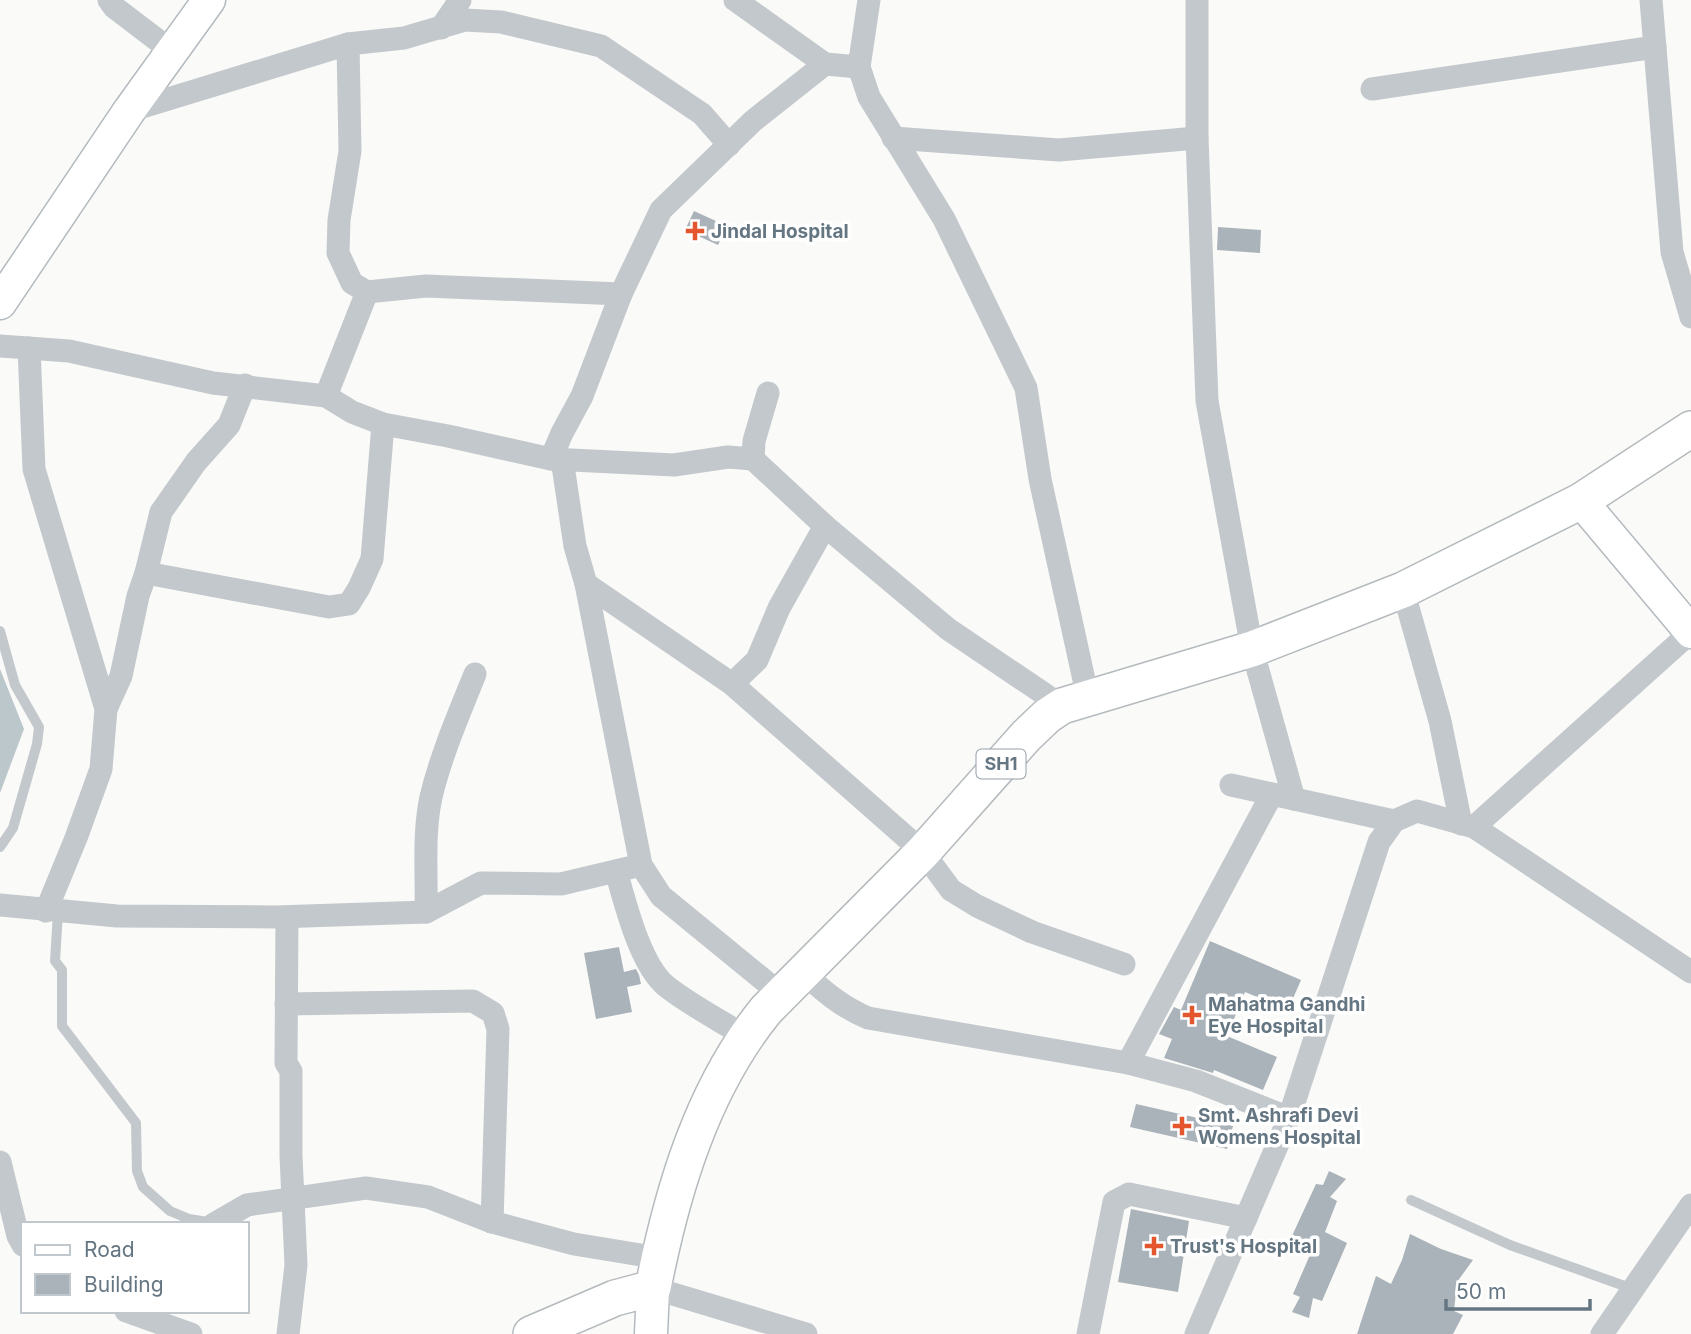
<svg xmlns="http://www.w3.org/2000/svg" width="1691" height="1334" font-family="Inter,sans-serif">
<style>
.water{fill:#bbc7cb}
.building{fill:#aab3b9}
.lines{fill:none;stroke-linecap:round;stroke-linejoin:round}
.secondary-casing{stroke:#b3babf;stroke-width:35}
.primary-casing{stroke:#b5babe;stroke-width:38}
.lane{stroke:#c3c8cc;stroke-width:10}
.street{stroke:#c3c8cc;stroke-width:23}
.secondary{stroke:#fff;stroke-width:32}
.primary{stroke:#fff;stroke-width:35}
.poi-dot{fill:#e4572e;stroke:#fff;stroke-width:2.5}
.labels{text-anchor:middle;stroke-width:7;stroke-linejoin:round;paint-order:stroke}
.shield{fill:#fff;stroke:#939fa8;stroke-width:2}
.shield-label{font-size:18px;font-weight:bold;fill:#657683}
.poi-label{font-size:19px;font-weight:bold;fill:#657683;stroke:#fff;text-anchor:start}
</style>
<rect width="100%" height="100%" fill="#fafaf8"/>
<path class="water" d="M 0,669 L 24,729 L 0,793 Z"/>
<g class="building">
<path d="M 694,211 L 727,226 L 718,245 L 685,230 Z"/>
<path d="M 1218,227 L 1261,230 L 1260,253 L 1217,250 Z"/>
<path d="M 1210,941 L 1301,980 L 1288,1010 L 1245,992 L 1227,1036 L 1277,1057 L 1263,1090 L 1214,1070 L 1213,1073 L 1164,1058 L 1172,1039 L 1159,1034 L 1174,1007 L 1181,1010 Z"/>
<path d="M 619,947 L 624,972 L 636,969 L 639,975 L 641,984 L 627,987 L 632,1012 L 596,1019 L 584,953 Z"/>
<path d="M 1136,1104 L 1233,1126 L 1227,1149 L 1130,1127 Z"/>
<path d="M 1329,1171 L 1346,1179 L 1330,1197 L 1337,1201 L 1325,1232 L 1347,1243 L 1322,1301 L 1313,1298 L 1309,1318 L 1292,1312 L 1300,1297 L 1293,1294 L 1313,1248 L 1291,1238 L 1316,1184 L 1323,1185 Z"/>
<path d="M 1131,1209 L 1189,1221 L 1178,1292 L 1118,1282 Z"/>
<path d="M 1410,1234 L 1441,1249 L 1473,1260 L 1457,1282 L 1454,1311 L 1463,1315 L 1453,1334 L 1357,1334 L 1376,1276 L 1391,1284 L 1402,1260 Z"/>
</g>
<g class="lines">
<g class="secondary-casing">
<g id="secondary">
<path d="M 0,303 L 129,111 L 209,0"/>
<path d="M 1581,501 L 1691,632"/>
<path d="M 651,1334 L 653,1288"/>
</g>
</g>
<g class="primary-casing">
<path id="primary" d="M 531,1334 L 615,1298 L 653,1288 C 672,1191 702,1089 766,1010 L 923,852 L 1026,736 L 1047,716 L 1062,706 L 1252,649 L 1403,590 L 1581,501 L 1691,429"/>
</g>
<g class="lane">
<path d="M 0,631 L 15,685 L 39,727 L 37,744 L 13,828 L 0,847"/>
<path d="M 58,912 L 55,961 L 62,970 L 62,1026 L 136,1123 L 137,1171 L 143,1187 L 170,1211 L 189,1219 L 214,1223"/>
<path d="M 1411,1200 L 1510,1245 L 1633,1289"/>
</g>
<g class="street">
<path d="M 109,0 L 114,7 L 173,52"/>
<path d="M 735,0 L 825,64"/>
<path d="M 869,0 L 859,67 L 869,97 L 944,219 L 1026,388 L 1040,479 L 1088,698"/>
<path d="M 1197,0 L 1197,138 L 1207,401 L 1252,649 L 1294,799"/>
<path d="M 1651,0 L 1672,252 L 1691,317"/>
<path d="M 441,28 L 460,0"/>
<path d="M 1372,89 L 1655,47"/>
<path d="M 129,111 L 348,44 L 404,38 L 465,20 L 501,22 L 601,46 L 702,114 L 729,145"/>
<path d="M 893,138 L 1059,150 L 1197,138"/>
<path d="M 367,292 L 426,286 L 621,294"/>
<path d="M 0,346 L 69,351 L 213,383 L 326,396 L 352,412 L 383,424 L 448,436 L 551,459 L 674,465 L 728,457 L 753,459 L 754,441 L 768,393"/>
<path d="M 29,348 L 34,469 L 106,709 L 101,769 L 76,838 L 46,911"/>
<path d="M 326,396 L 367,292 L 352,283 L 338,253 L 339,220 L 350,151 L 348,44"/>
<path d="M 551,459 L 562,433 L 582,396 L 621,294 L 661,210 L 753,121 L 825,64 L 859,67"/>
<path d="M 753,459 L 825,526 L 948,629 L 1062,706"/>
<path d="M 146,573 L 329,607 L 349,604 L 359,588 L 372,559 L 383,424"/>
<path d="M 586,584 L 732,684 L 923,852 L 951,890 L 977,906 L 1032,932 L 1124,964"/>
<path d="M 1403,590 L 1440,721 L 1461,824"/>
<path d="M 732,684 L 757,660 L 779,608 L 825,526"/>
<path d="M 106,709 L 121,676 L 138,596 L 146,573 L 161,512 L 196,462 L 229,425 L 245,385"/>
<path d="M 1231,785 L 1394,821"/>
<path d="M 1474,827 L 1691,632"/>
<path d="M 641,865 L 661,896 L 782,995"/>
<path d="M 616,871 C 625,902 640,965 666,986 C 690,1005 719,1020 745,1036"/>
<path d="M 0,905 L 117,916 L 276,917 L 426,912 L 481,883 L 561,884 L 641,865 L 586,584 L 575,546 L 562,459"/>
<path d="M 426,912 C 427,874 423,834 431,797 C 441,755 459,714 475,674"/>
<path d="M 287,917 L 286,1063 L 291,1071 L 291,1156 L 296,1265 L 288,1334"/>
<path d="M 804,973 C 824,992 842,1007 868,1018 L 1128,1063 L 1196,1081 L 1289,1118"/>
<path d="M 286,1004 L 473,1001 L 493,1013 L 498,1029 L 492,1222"/>
<path d="M 1128,1063 L 1272,794"/>
<path d="M 0,1162 L 18,1236 L 23,1245"/>
<path d="M 214,1224 L 247,1205 L 366,1188 L 428,1197 L 492,1222 L 574,1244 L 659,1258"/>
<path d="M 653,1288 L 806,1334"/>
<path d="M 126,1311 L 191,1334"/>
<path d="M 1088,1334 L 1114,1202 L 1129,1194 L 1246,1218"/>
<path d="M 1196,1334 L 1289,1118 L 1379,842 L 1394,821 L 1417,811 L 1474,827 L 1691,972"/>
<path d="M 1602,1334 L 1691,1205"/>
</g>
<use href="#secondary" class="secondary"/>
<use href="#primary" class="primary"/>
</g>
<g class="poi-dot">
<path d="M691.5 220.5h7v7h7v7h-7v7h-7v-7h-7v-7h7z"/>
<path d="M1188.5 1004.5h7v7h7v7h-7v7h-7v-7h-7v-7h7z"/>
<path d="M1178.5 1115.5h7v7h7v7h-7v7h-7v-7h-7v-7h7z"/>
<path d="M1150.5 1235.5h7v7h7v7h-7v7h-7v-7h-7v-7h7z"/>
</g>
<g class="labels">
<rect class="shield" x="976.5" y="749.5" width="49" height="29" rx="5"/>
<g class="shield-label">
<text x="1001" y="770">SH1</text>
</g>
<g class="poi-label">
<text x="711" y="238">Jindal Hospital</text>
<text x="1208" y="1011">Mahatma Gandhi<tspan x="1208" dy="22">Eye Hospital</tspan></text>
<text x="1198" y="1122">Smt. Ashrafi Devi<tspan x="1198" dy="22">Womens Hospital</tspan></text>
<text x="1170" y="1253">Trust's Hospital</text>
</g>
</g>
<rect x="21" y="1222" width="228" height="91" fill="#ffffff" stroke="#c1c8cd" stroke-width="2"/>
<rect x="35" y="1245" width="35" height="10" fill="#ffffff" stroke="#c1c8cd" stroke-width="2"/>
<text x="84" y="1257" font-size="21" fill="#657683">Road</text>
<rect x="35" y="1274" width="35" height="21" fill="#aab3b9" stroke="#c1c8cd" stroke-width="2"/>
<text x="84" y="1292" font-size="21" fill="#657683">Building</text>
<path d="M1446 1299v10h144v-10" fill="none" stroke="#657683" stroke-width="3.5"/>
<text x="1456" y="1299" font-size="21" fill="#657683" stroke="#ffffff" stroke-width="5" paint-order="stroke">50 m</text>
</svg>
